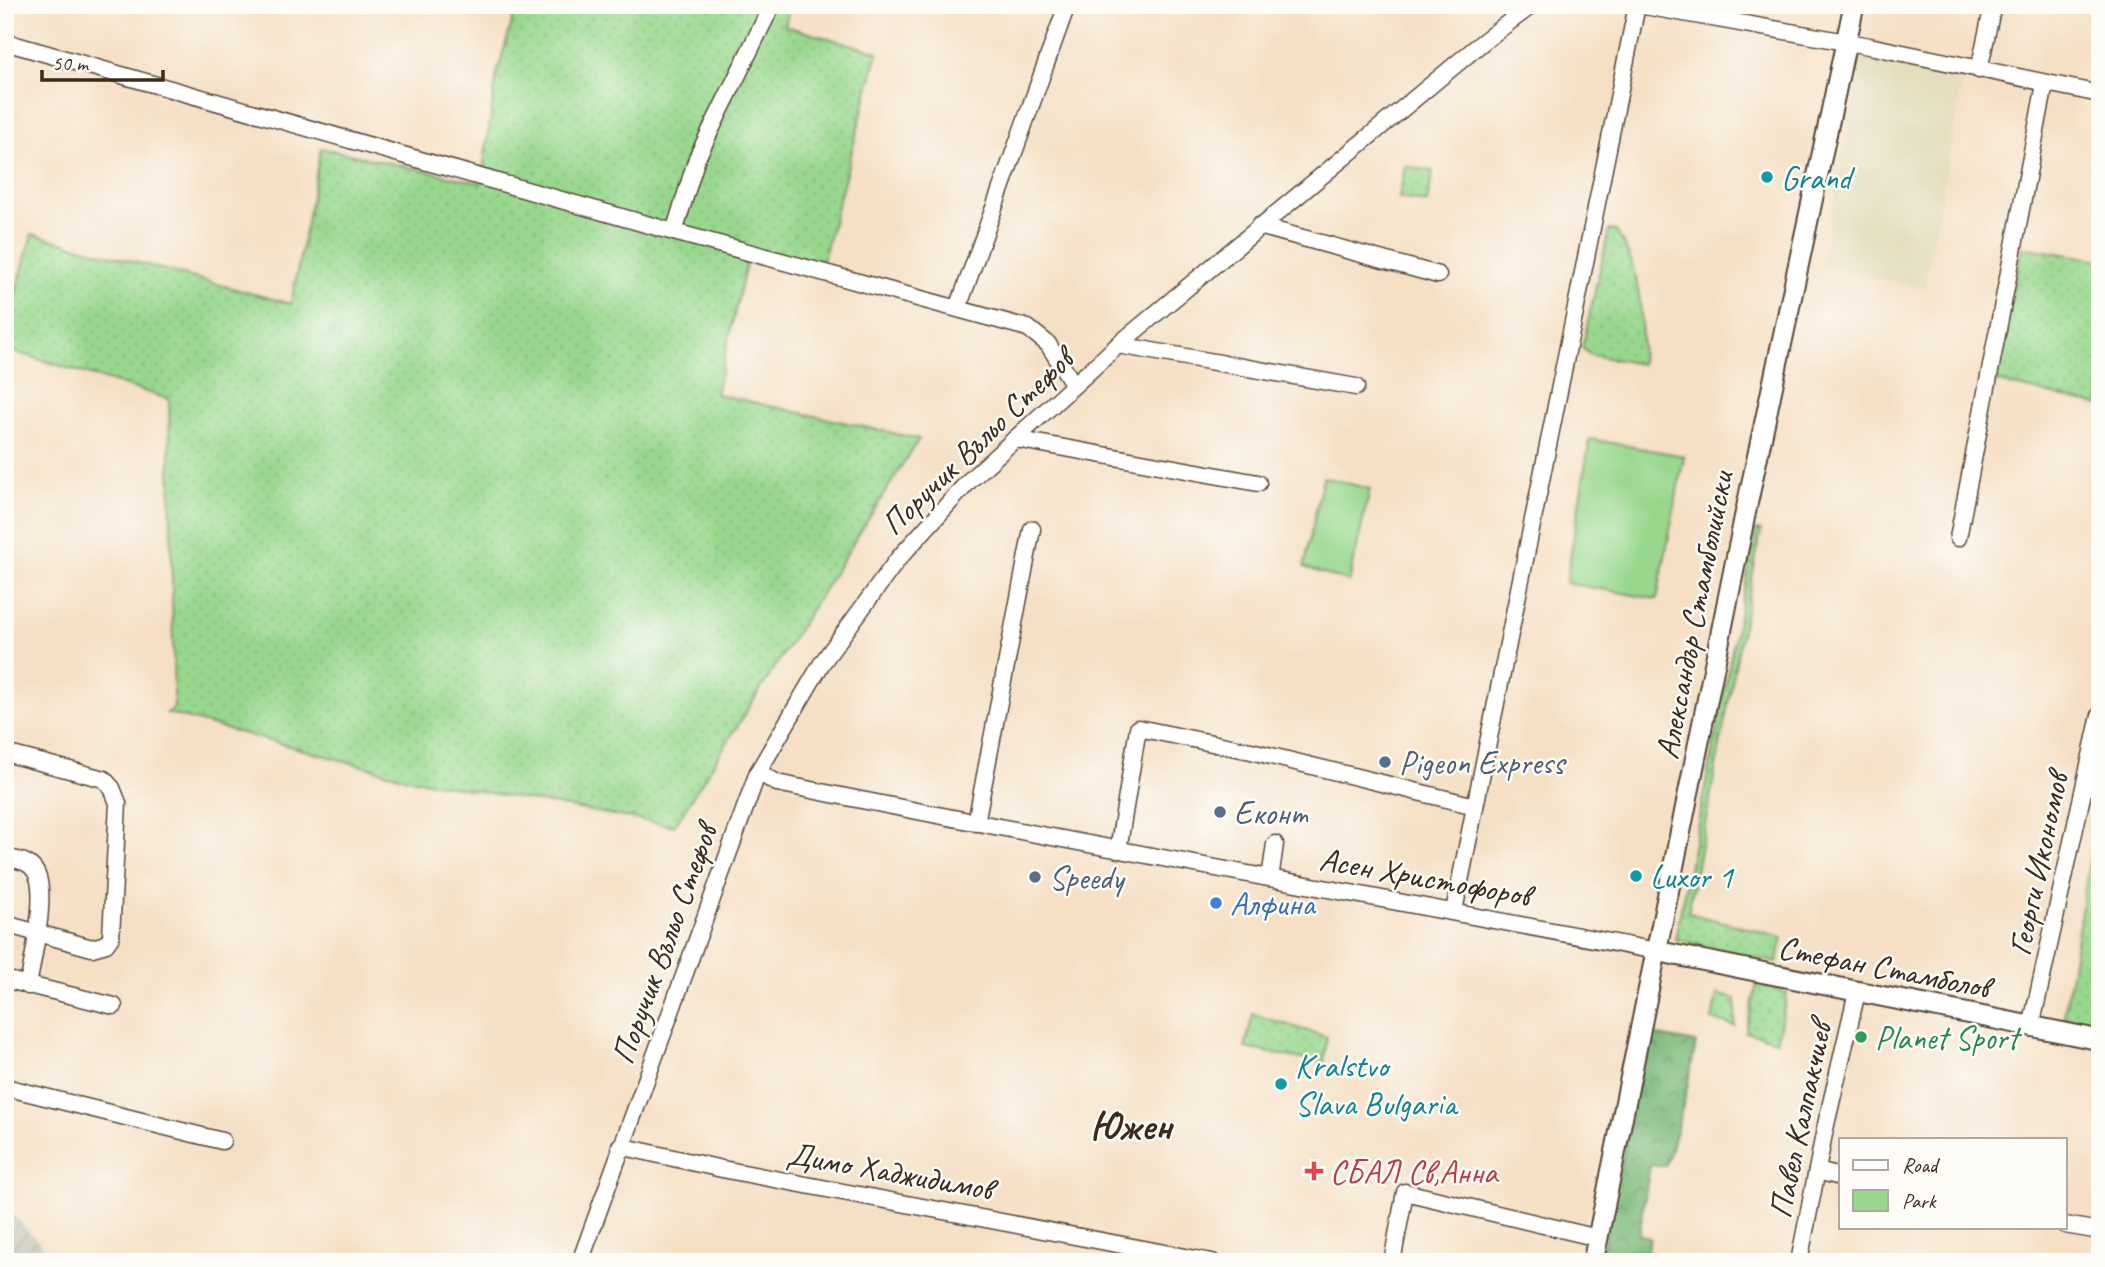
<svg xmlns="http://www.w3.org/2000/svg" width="2105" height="1267" font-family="Caveat,sans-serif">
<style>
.built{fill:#e2dcba}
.industrial{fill:url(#industrial-furrows)}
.green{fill:url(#green-dots);stroke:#6a8156;stroke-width:2}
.forest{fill:url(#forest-crowns);stroke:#5a714b;stroke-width:2}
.pitch{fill:#98d88d;stroke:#6a8156;stroke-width:2}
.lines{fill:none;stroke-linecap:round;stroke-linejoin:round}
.minor-casing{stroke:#574537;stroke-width:19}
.tertiary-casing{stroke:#574537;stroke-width:23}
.minor{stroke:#fff;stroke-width:16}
.tertiary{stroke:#fff;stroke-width:19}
.culture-dot{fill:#0f9aa8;stroke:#fdfcf7;stroke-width:2.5}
.service-dot{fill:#5c6f8a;stroke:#fdfcf7;stroke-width:2.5}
.shop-dot{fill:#3f7fe0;stroke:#fdfcf7;stroke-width:2.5}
.leisure-dot{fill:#2e9e5b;stroke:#fdfcf7;stroke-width:2.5}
.health-dot{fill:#e0444e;stroke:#fdfcf7;stroke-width:2.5}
.labels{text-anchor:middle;stroke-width:5;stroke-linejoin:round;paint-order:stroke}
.culture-label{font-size:33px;fill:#0d838f;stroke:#fdfcf7;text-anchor:start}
.street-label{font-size:33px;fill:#3b2a1e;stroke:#fdfcf7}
.service-label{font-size:33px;fill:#4e5e75;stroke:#fdfcf7;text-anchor:start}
.shop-label{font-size:33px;fill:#366cbe;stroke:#fdfcf7;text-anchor:start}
.leisure-label{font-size:33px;fill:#27864d;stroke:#fdfcf7;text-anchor:start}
.health-label{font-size:33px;fill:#be3a42;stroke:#fdfcf7;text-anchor:start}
.district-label{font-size:40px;font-weight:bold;fill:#3b2a1e;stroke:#fdfcf7}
</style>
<defs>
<pattern id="industrial-furrows" width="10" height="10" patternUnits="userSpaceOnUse" patternTransform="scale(1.75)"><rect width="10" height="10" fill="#c5c5b8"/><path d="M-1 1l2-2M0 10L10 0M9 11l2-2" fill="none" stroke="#aaa99e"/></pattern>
<pattern id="green-dots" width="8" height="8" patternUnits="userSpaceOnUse" patternTransform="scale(1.75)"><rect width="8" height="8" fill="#98d88d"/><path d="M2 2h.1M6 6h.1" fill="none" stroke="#84ba79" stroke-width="1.8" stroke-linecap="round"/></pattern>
<pattern id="forest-crowns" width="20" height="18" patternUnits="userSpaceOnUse" patternTransform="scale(1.75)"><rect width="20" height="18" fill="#7ab878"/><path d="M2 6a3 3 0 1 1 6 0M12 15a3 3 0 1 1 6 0" fill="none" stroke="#659662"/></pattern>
</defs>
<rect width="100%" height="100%" fill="#fdfcf7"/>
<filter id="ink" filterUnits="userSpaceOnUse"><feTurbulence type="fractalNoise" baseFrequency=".0143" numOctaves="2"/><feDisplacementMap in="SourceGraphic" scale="14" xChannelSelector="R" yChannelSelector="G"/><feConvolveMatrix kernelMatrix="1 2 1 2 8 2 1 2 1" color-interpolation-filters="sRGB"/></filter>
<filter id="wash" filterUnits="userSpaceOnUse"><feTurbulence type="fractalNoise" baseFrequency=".00686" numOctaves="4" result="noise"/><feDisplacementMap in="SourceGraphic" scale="28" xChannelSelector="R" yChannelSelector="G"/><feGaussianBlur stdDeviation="1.57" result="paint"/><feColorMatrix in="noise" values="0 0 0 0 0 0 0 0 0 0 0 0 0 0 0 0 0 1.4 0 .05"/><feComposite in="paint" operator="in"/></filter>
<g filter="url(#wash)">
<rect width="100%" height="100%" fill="#f5e0c5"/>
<path class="built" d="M 1862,57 L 1964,75 L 1924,289 L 1821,266 Z"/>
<path class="industrial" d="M 5,1207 L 58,1262 L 5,1262 Z"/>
<g class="green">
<path d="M 517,5 L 790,5 L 785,26 L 878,52 L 823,260 L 747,260 L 716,394 L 919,439 L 674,826 L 411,779 L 167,713 L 174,708 L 169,399 L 5,349 L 5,332 L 32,234 L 291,304 L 321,148 L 481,183 L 497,74 Z"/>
<path d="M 1405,166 L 1433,171 L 1427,203 L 1399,198 Z"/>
<path d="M 1609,230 L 1616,231 C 1642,269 1643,319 1641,364 L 1591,355 L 1582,348 Z"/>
<path d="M 2022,247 L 2100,260 L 2100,406 L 1994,381 Z"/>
<path d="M 1756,530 L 1761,531 L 1688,913 L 1783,937 L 1777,963 L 1675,939 Z"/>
<path d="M 2100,794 L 2100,922 L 2096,942 L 2100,943 L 2100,1024 L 2064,1017 Z"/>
<path d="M 1757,984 L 1787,993 L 1777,1040 L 1746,1032 Z"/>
<path d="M 1717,994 L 1736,999 L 1735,1026 L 1712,1020 Z"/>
<path d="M 1253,1014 L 1327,1037 L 1324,1063 L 1245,1048 Z"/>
</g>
<path class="forest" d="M 1648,1034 L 1696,1043 L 1685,1098 L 1666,1166 L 1650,1165 L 1639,1234 L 1650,1238 L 1645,1262 L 1600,1262 Z"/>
<g class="pitch">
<path d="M 1590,439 L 1684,456 L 1657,599 L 1566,583 Z"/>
<path d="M 1323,477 L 1370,489 L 1349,582 L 1304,567 Z"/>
</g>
</g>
<g filter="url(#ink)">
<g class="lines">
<g class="minor-casing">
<g id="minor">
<path d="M 1639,5 L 1869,46 L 2100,94"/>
<path d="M 5,42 L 674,232 L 1028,328 L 1048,344 L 1074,385"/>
<path d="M 1979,70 L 1993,5"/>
<path d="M 1259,226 L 1438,275"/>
<path d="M 674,232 L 697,158 L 772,5"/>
<path d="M 958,308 L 1067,5"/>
<path d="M 1118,345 L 1356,387"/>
<path d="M 1015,439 L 1258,483"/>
<path d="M 1958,538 L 2045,84"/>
<path d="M 5,753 L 104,779 L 112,788 L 118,803 L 111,937 L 106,944 L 92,948 L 5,924"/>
<path d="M 758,772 L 777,783 C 1069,843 1363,894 1656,951"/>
<path d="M 976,823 L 1032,529"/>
<path d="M 1118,850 L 1138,728 L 1251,751 L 1475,806"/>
<path d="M 5,858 C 17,860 28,860 35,871 C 49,891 32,961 28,986"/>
<path d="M 1264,877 L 1271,872 L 1275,844"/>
<path d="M 1454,911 L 1637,5"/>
<path d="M 8,980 L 114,1006"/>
<path d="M 2031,1027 L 2100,715"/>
<path d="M 5,1087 L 222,1141"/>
<path d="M 620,1146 L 722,1169 L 1212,1262"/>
<path d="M 1817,1171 L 1841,1177"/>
<path d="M 2065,1225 L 2100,1231"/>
<path d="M 580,1262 L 758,772 L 822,663 L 898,559 L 970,480 L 1118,345 L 1484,41 L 1532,5"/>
<path d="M 1392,1262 L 1405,1192 L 1598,1238"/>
<path d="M 1799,1262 L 1825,1129 L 1857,992"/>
</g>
</g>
<g class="tertiary-casing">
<g id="tertiary">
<path d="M 1656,951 L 2100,1040"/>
<path d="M 1593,1262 L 1746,510 L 1854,5"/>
</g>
</g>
<use href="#minor" class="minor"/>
<use href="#tertiary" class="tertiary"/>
</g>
</g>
<g class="culture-dot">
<circle cx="1767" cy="177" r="7"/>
<circle cx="1636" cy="876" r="7"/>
<circle cx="1281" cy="1084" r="7"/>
</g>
<g class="service-dot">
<circle cx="1385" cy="762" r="7"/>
<circle cx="1220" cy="812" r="7"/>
<circle cx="1035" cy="877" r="7"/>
</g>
<circle class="shop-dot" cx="1216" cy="903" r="7"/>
<circle class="leisure-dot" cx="1861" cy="1037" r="7"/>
<path class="health-dot" d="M1310.5 1160.5h7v7h7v7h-7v7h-7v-7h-7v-7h7z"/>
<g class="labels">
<g class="culture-label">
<text x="1781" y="189">Grand</text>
<text x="1650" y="888">Luxor 1</text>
<text x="1295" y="1077">Kralstvo<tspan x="1295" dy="38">Slava Bulgaria</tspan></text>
</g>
<g class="street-label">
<text transform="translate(976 441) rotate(-44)" y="12">Поручик Въльо Стефов</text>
<text transform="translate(1693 615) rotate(-79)" y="12">Александър Стамболийски</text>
<text transform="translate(2037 864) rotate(-78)" y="12">Георги Икономов</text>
<text transform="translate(1425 876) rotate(10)" y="12">Асен Христофоров</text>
<text transform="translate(663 944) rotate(-70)" y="12">Поручик Въльо Стефов</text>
<text transform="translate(1884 966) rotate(11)" y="12">Стефан Стамболов</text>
<text transform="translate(1799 1120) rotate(-78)" y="12">Павел Калпакчиев</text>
<text transform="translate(890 1170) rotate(10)" y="12">Димо Хаджидимов</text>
</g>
<g class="service-label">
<text x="1399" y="774">Pigeon Express</text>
<text x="1234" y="824">Еконт</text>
<text x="1049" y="889">Speedy</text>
</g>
<g class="shop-label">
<text x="1230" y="915">Алфина</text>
</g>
<g class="leisure-label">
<text x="1875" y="1049">Planet Sport</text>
</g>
<g class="health-label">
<text x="1330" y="1183">СБАЛ Св,Анна</text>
</g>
<g class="district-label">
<text x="1131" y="1139">Южен</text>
</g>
</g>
<rect width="2105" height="1267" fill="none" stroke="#fdfcf7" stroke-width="28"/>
<rect x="1839" y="1138" width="228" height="91" fill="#fdfcf7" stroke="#afa8a0" stroke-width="2"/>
<rect x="1853" y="1160" width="35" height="10" fill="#ffffff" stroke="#afa8a0" stroke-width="2"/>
<text x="1902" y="1172" font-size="21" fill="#3b2a1e">Road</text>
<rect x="1853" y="1190" width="35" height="21" fill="#98d88d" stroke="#afa8a0" stroke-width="2"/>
<text x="1902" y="1208" font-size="21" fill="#3b2a1e">Park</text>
<path d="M42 70v10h121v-10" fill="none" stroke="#3b2a1e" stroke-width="3.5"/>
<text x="52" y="70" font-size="21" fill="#3b2a1e" stroke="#fdfcf7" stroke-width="5" paint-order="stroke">50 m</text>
</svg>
